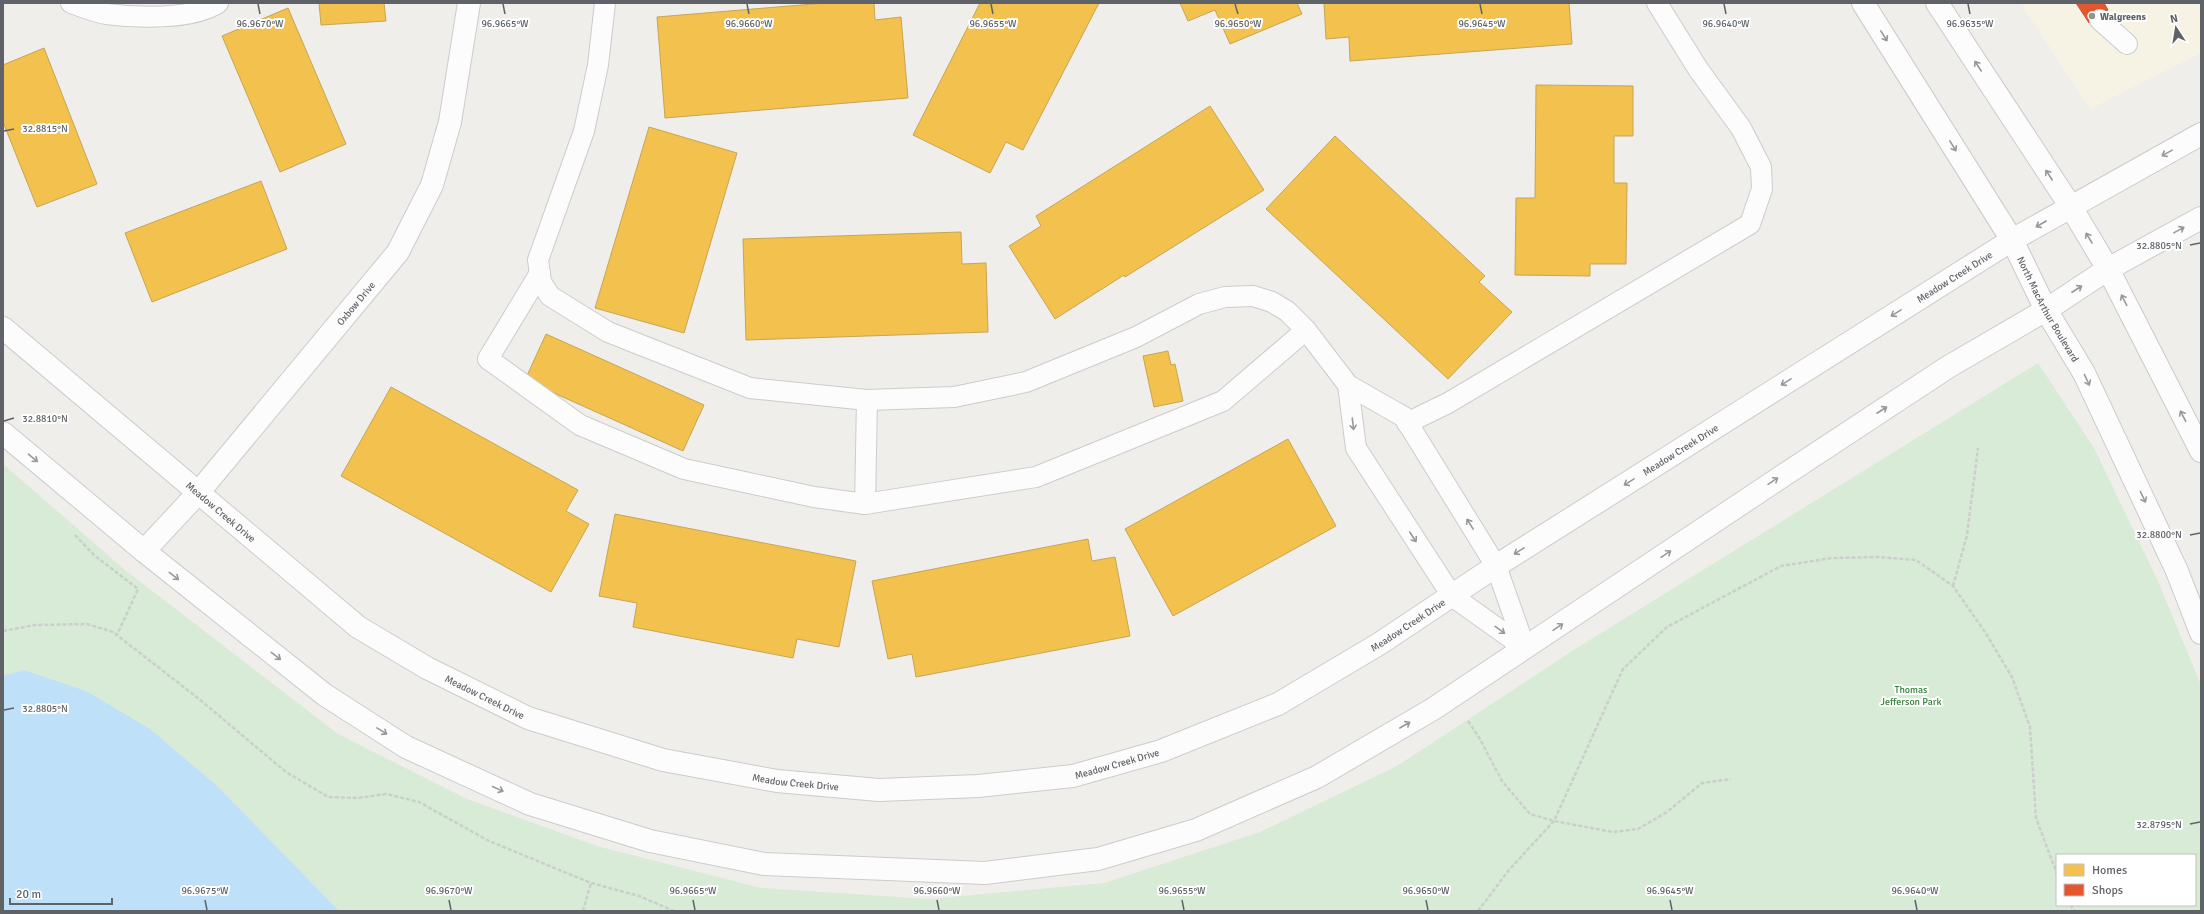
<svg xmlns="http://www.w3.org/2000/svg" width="2204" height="914" font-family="Signika,sans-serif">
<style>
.commercial{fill:#f7f3e4}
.green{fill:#d8ebd6;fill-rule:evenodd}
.water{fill:#bfe0f9}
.homes{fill:#f2c14e;stroke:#c6a556}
.shops{fill:#e4572e;stroke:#bc5b3f}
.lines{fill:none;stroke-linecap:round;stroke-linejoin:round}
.lane-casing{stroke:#cbcccc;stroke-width:22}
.street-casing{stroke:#cbcccc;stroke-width:24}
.secondary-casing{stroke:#cacacb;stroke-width:24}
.path{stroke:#cacfcc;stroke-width:2.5;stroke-dasharray:4 2;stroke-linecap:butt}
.lane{stroke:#fdfcfc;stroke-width:20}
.street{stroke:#fdfcfc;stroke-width:22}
.secondary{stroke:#fdfcfc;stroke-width:22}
.oneway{stroke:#96999c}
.ticks{fill:none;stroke:#5f6368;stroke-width:1.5}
.poi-dot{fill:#919496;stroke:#fff;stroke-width:1.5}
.labels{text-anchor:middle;stroke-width:4;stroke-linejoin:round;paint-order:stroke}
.poi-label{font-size:10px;font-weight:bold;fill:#5f6368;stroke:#fff;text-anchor:start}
.street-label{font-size:10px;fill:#5f6368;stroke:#fff}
.park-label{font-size:10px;fill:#348238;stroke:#fff}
.ticks-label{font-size:10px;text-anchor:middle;fill:#5f6368;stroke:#fff;stroke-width:4;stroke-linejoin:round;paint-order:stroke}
</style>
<rect width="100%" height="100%" fill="#efeeea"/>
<path class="commercial" d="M 2021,3 L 2201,3 L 2201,53 L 2090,109 Z"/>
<path class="green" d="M 2038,363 L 2094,448 L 2157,579 L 2201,685 L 2201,911 L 3,911 L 3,464 L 125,570 L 338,734 L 467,799 L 597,846 L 761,888 L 929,899 L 1104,883 L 1260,832 L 1397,766 L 1580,646 ZM 2057,855 L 2195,855 L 2195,905 L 2057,905 Z"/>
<path class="water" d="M 24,670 L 86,691 L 150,729 L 217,786 L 339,911 L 3,911 L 3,676 Z"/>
<g class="homes">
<path d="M 319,3 L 384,3 L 386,21 L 321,25 Z"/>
<path d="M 825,3 L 874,3 L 875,20 L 901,17 L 908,98 L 665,118 L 657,17 Z"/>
<path d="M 980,3 L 1099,3 L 1023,150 L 1006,142 L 990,173 L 913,135 Z"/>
<path d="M 1180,3 L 1297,3 L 1302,14 L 1230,44 L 1215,10 L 1188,21 Z"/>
<path d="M 1324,3 L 1569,3 L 1572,44 L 1350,61 L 1349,37 L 1326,39 Z"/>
<path d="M 288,8 L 346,144 L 280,172 L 222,36 Z"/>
<path d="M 44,48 L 97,184 L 37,207 L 3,122 L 3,65 Z"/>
<path d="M 1536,85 L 1633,86 L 1633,136 L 1614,136 L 1614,183 L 1627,183 L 1626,264 L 1590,264 L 1590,276 L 1515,275 L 1516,198 L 1535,198 Z"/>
<path d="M 1210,106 L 1264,190 L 1125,277 L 1124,275 L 1055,319 L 1009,246 L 1041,226 L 1036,216 Z"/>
<path d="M 649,127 L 737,153 L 684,333 L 595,308 Z"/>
<path d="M 1335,136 L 1485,276 L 1479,282 L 1512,312 L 1448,379 L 1266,209 Z"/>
<path d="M 261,181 L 287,249 L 152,302 L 125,233 Z"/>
<path d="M 961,232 L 962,264 L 986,263 L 988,332 L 746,340 L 743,239 Z"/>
<path d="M 546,334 L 704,405 L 683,451 L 525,380 Z"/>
<path d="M 1168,351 L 1171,365 L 1175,364 L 1183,401 L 1154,407 L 1143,356 Z"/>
<path d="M 391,387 L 578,490 L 566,511 L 589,524 L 551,592 L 341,476 Z"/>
<path d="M 1288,439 L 1336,526 L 1173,616 L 1125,529 Z"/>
<path d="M 615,514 L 856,561 L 839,647 L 797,639 L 793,658 L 633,627 L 637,603 L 599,596 Z"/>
<path d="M 1088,539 L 1092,561 L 1115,557 L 1130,636 L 916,677 L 912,654 L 888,659 L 872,581 Z"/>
</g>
<path class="shops" d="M 2076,3 L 2104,3 L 2108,10 L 2089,23 Z"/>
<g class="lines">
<g class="lane-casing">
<g id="lane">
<path d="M 71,3 C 82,7 95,12 106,14 C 137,18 192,20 218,3"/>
<path d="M 605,3 L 598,65 L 584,131 L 538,260 L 541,282 L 550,296 L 608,332 L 750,388 L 867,400 L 954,397 L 1026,382 L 1136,337 L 1199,304 L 1225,297 L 1253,296 L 1272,302 L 1287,311 L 1306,330 L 1348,385 L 1404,417 L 1496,566 L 1525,648"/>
<path d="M 2100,20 L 2127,44"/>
<path d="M 540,273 L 488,359 L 580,425 L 684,469 L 814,497 L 865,504 L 1036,477 L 1223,401 L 1306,330"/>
<path d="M 1348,385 L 1356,448 L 1452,596 L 1525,648"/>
<path d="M 1407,423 L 1448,403 L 1750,224 L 1762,189 L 1761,167 L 1741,128 L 1698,69 L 1657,3"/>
<path d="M 865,504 L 867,400"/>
</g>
</g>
<g class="street-casing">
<g id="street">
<path id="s1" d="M 3,328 L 358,627 L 427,668 L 528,718 L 663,760 L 777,781 L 879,790 L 978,786 L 1073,776 L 1161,751 L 1278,704 L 1379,644 L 1496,566 L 2012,240"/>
<path d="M 3,433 L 144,551 L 325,695 L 406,747 L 530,804 L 650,841 L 764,864 L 985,873 L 1098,859 L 1196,830 L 1317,777 L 1433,709 L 1781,477 L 1948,367 L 2046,310"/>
<path id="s2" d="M 144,551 L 198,493 L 398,252 L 432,185 L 450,122 L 469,3"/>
</g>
</g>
<g class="secondary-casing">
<g id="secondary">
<path id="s3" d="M 1863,3 L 2012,240 L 2046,310 L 2084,373 L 2177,571 L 2201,633"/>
<path d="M 1937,3 L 2071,207 L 2108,269 L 2201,451"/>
<path d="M 2012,240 L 2201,134"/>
<path d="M 2046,310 L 2108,269 L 2201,218"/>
</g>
</g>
<g class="path">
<path d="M 75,535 L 94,555 L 138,589 L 117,635"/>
<path d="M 1953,586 L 1967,535 L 1978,448"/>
<path d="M 3,631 L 35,625 L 87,624 L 113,632 L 199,699 L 286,772 L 328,797 L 358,798 L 386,794 L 419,802 L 489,841 L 591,883 L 639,896 L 674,911"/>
<path d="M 1468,721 L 1480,739 L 1502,781 L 1530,814 L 1554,821 L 1613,832 L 1638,829 L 1667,812 L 1702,783 L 1731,779"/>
<path d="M 2070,905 L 2075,911"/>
<path d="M 583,911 L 591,883"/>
<path d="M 1478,911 L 1509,870 L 1554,821 L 1623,669 L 1667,627 L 1781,566 L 1832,558 L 1878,557 L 1916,560 L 1953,586 L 1985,632 L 2012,677 L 2030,727 L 2036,818 L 2057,874"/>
</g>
<use href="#lane" class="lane"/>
<use href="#street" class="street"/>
<use href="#secondary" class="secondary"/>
</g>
<defs><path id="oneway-shaft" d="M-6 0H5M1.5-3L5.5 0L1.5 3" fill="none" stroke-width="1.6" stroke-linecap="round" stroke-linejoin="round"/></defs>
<g class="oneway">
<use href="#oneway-shaft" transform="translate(1884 36) rotate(58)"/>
<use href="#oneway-shaft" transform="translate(1978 66) rotate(-123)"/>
<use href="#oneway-shaft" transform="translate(1953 146) rotate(58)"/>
<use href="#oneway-shaft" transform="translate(2167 153) rotate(151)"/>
<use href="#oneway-shaft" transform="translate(2049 175) rotate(-123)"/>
<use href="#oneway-shaft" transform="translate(2041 224) rotate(150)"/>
<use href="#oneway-shaft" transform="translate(2179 230) rotate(-29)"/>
<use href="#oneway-shaft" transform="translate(2089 238) rotate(-121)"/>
<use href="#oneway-shaft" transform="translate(2077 289) rotate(-33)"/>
<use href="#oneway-shaft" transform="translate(2124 300) rotate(-117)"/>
<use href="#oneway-shaft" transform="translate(1896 313) rotate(148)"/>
<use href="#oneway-shaft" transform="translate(2087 380) rotate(65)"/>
<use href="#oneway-shaft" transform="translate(1786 382) rotate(148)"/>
<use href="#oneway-shaft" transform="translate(1882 410) rotate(-33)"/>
<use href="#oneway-shaft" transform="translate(2183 416) rotate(-117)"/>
<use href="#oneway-shaft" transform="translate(1353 424) rotate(83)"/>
<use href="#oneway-shaft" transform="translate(33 458) rotate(40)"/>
<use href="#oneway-shaft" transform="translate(1773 481) rotate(-34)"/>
<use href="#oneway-shaft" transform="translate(1629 482) rotate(148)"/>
<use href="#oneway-shaft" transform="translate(2143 497) rotate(65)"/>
<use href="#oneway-shaft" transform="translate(1470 524) rotate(-122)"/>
<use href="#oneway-shaft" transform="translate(1413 537) rotate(57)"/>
<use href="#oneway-shaft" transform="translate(1519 551) rotate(148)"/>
<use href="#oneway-shaft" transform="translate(1666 554) rotate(-34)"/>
<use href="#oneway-shaft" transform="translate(174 576) rotate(38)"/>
<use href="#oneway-shaft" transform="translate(1558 627) rotate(-34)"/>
<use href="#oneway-shaft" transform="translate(1500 630) rotate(36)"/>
<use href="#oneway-shaft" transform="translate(276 656) rotate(38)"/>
<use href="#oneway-shaft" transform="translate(1405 725) rotate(-30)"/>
<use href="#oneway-shaft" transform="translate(382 731) rotate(32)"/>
<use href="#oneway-shaft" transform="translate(498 789) rotate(25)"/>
</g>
<path class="ticks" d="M 258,4 L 260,14M 503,4 L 505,14M 747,4 L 749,14M 991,4 L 993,14M 1235,4 L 1238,14M 1480,4 L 1482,14M 1724,4 L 1726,14M 1968,4 L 1970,14M 4,131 L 14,129M 2190,245 L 2200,243M 4,421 L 14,418M 2190,535 L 2200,533M 4,710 L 14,708M 2190,824 L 2200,822M 205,900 L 207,910M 449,900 L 451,910M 693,900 L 695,910M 937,900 L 939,910M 1182,900 L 1184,910M 1426,900 L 1428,910M 1670,900 L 1672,910M 1915,900 L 1917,910"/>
<circle class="poi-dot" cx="2092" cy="16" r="4"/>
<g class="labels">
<g class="poi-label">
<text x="2100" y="20">Walgreens</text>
</g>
<g class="street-label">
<text dy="4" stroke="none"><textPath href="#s1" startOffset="2229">Meadow Creek Drive</textPath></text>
<text dy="4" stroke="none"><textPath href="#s2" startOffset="326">Oxbow Drive</textPath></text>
<text dy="4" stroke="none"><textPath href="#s3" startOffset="358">North MacArthur Boulevard</textPath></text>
<text dy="4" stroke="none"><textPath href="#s1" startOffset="1905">Meadow Creek Drive</textPath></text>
<text dy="4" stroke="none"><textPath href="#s1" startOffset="285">Meadow Creek Drive</textPath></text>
<text dy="4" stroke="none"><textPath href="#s1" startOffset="1581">Meadow Creek Drive</textPath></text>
<text dy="4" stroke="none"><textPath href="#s1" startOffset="609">Meadow Creek Drive</textPath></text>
<text dy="4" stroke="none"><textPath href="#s1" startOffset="1257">Meadow Creek Drive</textPath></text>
<text dy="4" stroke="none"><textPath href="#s1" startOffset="933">Meadow Creek Drive</textPath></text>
</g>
<g class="park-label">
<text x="1911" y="693">Thomas<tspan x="1911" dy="12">Jefferson Park</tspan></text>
</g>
</g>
<g class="ticks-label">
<text x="260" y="27">96.9670°W</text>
<text x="505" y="27">96.9665°W</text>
<text x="749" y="27">96.9660°W</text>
<text x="993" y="27">96.9655°W</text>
<text x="1238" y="27">96.9650°W</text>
<text x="1482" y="27">96.9645°W</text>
<text x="1726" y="27">96.9640°W</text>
<text x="1970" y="27">96.9635°W</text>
<text x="45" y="132">32.8815°N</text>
<text x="2159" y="249">32.8805°N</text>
<text x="45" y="422">32.8810°N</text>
<text x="2159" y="538">32.8800°N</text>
<text x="45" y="712">32.8805°N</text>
<text x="2159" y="828">32.8795°N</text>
<text x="205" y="894">96.9675°W</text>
<text x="449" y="894">96.9670°W</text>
<text x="693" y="894">96.9665°W</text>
<text x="937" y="894">96.9660°W</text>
<text x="1182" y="894">96.9655°W</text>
<text x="1426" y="894">96.9650°W</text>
<text x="1670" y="894">96.9645°W</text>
<text x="1915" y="894">96.9640°W</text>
</g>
<rect width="2204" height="914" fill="none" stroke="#5f6368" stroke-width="8"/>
<rect x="2056" y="854" width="140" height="52" fill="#ffffff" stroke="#bfc1c3"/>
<rect x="2064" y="864" width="20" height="12" fill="#f2c14e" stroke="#bfc1c3"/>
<text x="2092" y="874" font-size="12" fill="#5f6368">Homes</text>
<rect x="2064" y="884" width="20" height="12" fill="#e4572e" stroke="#bfc1c3"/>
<text x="2092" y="894" font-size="12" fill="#5f6368">Shops</text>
<g transform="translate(2176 28) rotate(348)" stroke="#ffffff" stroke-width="3" paint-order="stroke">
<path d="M0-3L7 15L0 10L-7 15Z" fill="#5f6368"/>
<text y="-6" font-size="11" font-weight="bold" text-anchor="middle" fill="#5f6368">N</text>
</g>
<path d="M10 898v6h102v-6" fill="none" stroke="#5f6368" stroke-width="2"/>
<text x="16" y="898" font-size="12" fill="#5f6368" stroke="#ffffff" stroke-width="3" paint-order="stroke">20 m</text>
</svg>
